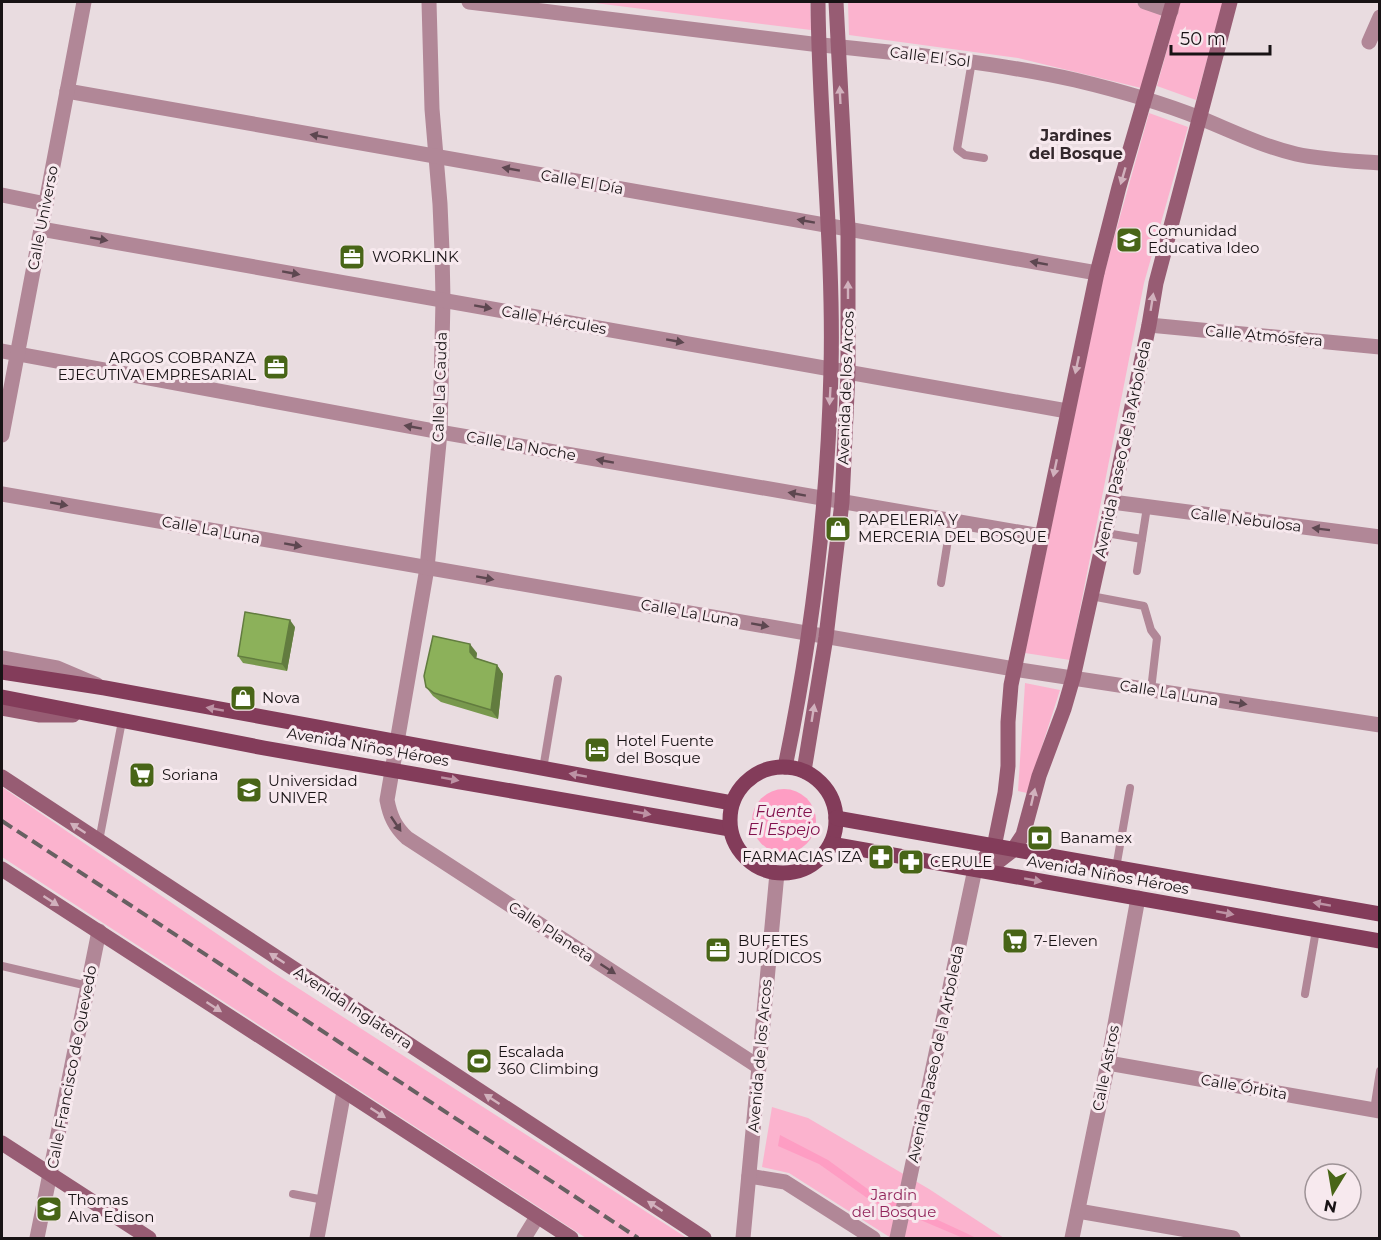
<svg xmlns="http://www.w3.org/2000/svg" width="1381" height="1240" font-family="Montserrat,sans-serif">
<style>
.green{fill:#fbb3ce}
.water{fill:#fe9dc3}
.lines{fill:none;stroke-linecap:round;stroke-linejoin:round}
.lane{stroke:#b18797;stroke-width:8}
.street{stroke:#b18797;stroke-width:15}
.secondary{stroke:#975c73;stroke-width:15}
.primary{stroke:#833c5a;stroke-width:15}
.rail{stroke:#686062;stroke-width:4;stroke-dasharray:12 6;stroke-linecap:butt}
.wall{fill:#78984d}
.shaded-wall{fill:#627c3f}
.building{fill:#8cb15a;stroke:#627c3f;stroke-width:1.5}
.oneway{fill:#d1b1bd}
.oneway2{fill:#5d4750}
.oneway3{fill:#bd92a4}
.labels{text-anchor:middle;stroke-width:6;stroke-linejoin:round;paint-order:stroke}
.street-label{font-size:15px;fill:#181315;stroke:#f7e9ee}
.poi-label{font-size:15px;fill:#181315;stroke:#f7e9ee;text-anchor:start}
.park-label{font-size:15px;fill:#93265c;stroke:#f7e9ee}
.neighbourhood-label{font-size:16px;font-weight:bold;fill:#33282c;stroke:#f7e9ee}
.water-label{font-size:16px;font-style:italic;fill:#82114d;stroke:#f7e9ee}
</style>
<rect width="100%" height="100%" fill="#e9dce0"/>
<g class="green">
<path d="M 587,2 L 810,2 L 811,30 Z"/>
<path d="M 848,2 L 1132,2 L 1162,11 L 1141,88 L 1018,58 L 849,35 Z"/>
<path d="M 1180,2 L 1223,2 L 1196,100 L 1157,86 Z"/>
<path d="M 1149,113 L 1188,127 L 1144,283 L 1070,660 L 1025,653 L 1104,274 Z"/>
<path d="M 1025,683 L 1060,690 L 1027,793 L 1018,791 Z"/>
<path d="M 2,787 L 273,972 L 687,1238 L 586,1238 L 2,857 Z"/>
<path d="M 772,1107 L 808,1118 L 929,1189 L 1004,1238 L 891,1238 L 789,1173 L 762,1167 Z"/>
</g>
<g class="water">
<circle cx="784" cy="821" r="32"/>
<path d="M 780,1135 L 828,1160 L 873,1193 L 897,1203 L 898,1208 L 894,1211 L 870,1200 L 819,1164 L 778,1146 Z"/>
<path d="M 912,1208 L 968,1234 L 976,1238 L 963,1238 L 911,1216 L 906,1211 Z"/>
</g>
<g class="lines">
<g class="lane">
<path d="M 972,61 L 957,149 L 965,155 L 984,158"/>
<path d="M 1106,533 L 1142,539"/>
<path d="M 1137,571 L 1147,507"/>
<path d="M 941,583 L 951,521"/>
<path d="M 1091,596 L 1144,606 L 1151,630 L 1157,638 L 1151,690"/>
<path d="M 543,769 L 558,679"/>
<path d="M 99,841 L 122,721"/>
<path d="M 1116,868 L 1130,788"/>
<path d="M 2,966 L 88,986"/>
<path d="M 1305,994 L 1316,930"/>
<path d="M 1374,1110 L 1380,1071"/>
<path d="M 293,1194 L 324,1200"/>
</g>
<g class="street">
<path d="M 429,2 L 432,109 L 440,204 L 442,251 L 443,300 L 440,432 L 427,568 L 387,800 C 390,816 395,827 407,838 L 759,1067"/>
<path d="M 469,2 C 583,16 697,31 812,44 C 900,53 988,61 1075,80 C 1117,90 1160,102 1200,118 C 1232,131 1262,146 1296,154 C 1323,160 1352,161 1380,163"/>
<path d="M 1145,2 L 1171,11"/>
<path d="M 1369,42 L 1380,17"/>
<path d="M 67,91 L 1097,273"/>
<path d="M 2,195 L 46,204"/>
<path d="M 41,229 L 1067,411"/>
<path d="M 1149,325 L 1380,347"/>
<path d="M 2,351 L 440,432 L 1041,536"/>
<path d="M 2,435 L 84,2"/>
<path d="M 2,494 L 1014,669 L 1380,725"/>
<path d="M 1112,502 L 1380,537"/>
<path d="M 2,658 L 57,668 L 97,685"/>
<path d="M 1108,1063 L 1380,1111"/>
<path d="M 749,1176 L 785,1182 L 873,1238"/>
<path d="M 1078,1211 L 1233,1238"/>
<path d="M 37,1238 L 99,931"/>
<path d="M 317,1238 L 344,1091"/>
<path d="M 524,1238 L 537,1217"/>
<path d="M 743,1238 L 777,873"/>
<path d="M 897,1238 L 975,869"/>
<path d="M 1072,1238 L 1108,1063 L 1138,898"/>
</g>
<g class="secondary">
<path d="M 2,708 L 40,715 L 73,715"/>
<path d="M 785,767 C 812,637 828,503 831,370 C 834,247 819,124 818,2"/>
<path d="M 804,771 L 826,637 L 842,502 L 848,372 L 848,229 L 836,2"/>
<path d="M 2,777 L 704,1238"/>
<path d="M 2,869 L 571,1238"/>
<path d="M 975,869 L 995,864 L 1013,850 L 1023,835 L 1039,776 L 1064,709 L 1073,678 L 1112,502 L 1149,325 L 1156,283 L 1230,2"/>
<path d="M 975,869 L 994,847 L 1005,793 L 1008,766 L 1008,722 L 1011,685 L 1097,273 L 1119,187 L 1173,2"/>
<path d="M 2,1143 L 149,1238"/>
</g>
<g class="primary">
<path d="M 2,672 L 105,688 L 732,803"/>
<path d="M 2,697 L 264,748 L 730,829"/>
<circle cx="783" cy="820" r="53"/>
<path d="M 836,818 L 1380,914"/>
<path d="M 831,844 L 1380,941"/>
</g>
<path class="rail" d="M 2,821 L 638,1238"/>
</g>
<g class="wall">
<path d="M 295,627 L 287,671 L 243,663 L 238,656 Z"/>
<path d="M 477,653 L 476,658 L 497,665 L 503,674 L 498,719 L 441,702 L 433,696 L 426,687 Z"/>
</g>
<g class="shaded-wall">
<path d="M 290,620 L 295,627 L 287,671 L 282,664 Z"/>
<path d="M 470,644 L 477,653 L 476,661 L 470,652 Z"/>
<path d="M 497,665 L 503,674 L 498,719 L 491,710 Z"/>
</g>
<g class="building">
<path d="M 245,612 L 290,620 L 282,664 L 238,656 Z"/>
<path d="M 433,636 L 470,644 L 470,652 L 475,658 L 497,665 L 491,710 L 434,693 L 426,687 L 424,676 Z"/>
</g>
<defs><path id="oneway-solid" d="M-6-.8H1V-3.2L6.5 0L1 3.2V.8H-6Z" transform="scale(1.5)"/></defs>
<g class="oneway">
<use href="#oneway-solid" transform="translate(840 95) rotate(-93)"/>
<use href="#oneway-solid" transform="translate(1123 176) rotate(106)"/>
<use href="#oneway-solid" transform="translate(848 290) rotate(-90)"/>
<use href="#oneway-solid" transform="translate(1152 302) rotate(-81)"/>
<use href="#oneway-solid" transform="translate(1077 365) rotate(102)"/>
<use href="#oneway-solid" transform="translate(830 396) rotate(93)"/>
<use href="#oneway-solid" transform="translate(1055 468) rotate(102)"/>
<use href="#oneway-solid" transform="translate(813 713) rotate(-81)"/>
<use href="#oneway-solid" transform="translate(1033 797) rotate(-77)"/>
<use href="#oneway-solid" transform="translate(78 828) rotate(-147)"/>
<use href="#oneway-solid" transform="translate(51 901) rotate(33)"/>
<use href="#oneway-solid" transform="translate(277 958) rotate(-147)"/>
<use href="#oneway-solid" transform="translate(214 1007) rotate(33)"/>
<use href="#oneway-solid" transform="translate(492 1099) rotate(-147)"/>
<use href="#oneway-solid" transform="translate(378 1113) rotate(33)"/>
<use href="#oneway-solid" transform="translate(655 1206) rotate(-147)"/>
</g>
<g class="oneway2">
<use href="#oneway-solid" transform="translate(319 136) rotate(-170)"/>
<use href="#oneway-solid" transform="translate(511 169) rotate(-170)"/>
<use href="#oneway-solid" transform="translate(806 221) rotate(-170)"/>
<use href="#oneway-solid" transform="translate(99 239) rotate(10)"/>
<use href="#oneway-solid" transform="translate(1039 263) rotate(-170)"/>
<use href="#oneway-solid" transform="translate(291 273) rotate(10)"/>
<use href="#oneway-solid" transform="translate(483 307) rotate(10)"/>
<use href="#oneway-solid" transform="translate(675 341) rotate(10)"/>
<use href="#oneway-solid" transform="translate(413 427) rotate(-170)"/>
<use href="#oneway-solid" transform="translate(605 461) rotate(-170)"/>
<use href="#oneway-solid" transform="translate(797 494) rotate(-170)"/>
<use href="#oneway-solid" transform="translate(59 504) rotate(10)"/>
<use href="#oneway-solid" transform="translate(1321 529) rotate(-173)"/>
<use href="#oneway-solid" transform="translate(293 545) rotate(10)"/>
<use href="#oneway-solid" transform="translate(485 578) rotate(10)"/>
<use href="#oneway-solid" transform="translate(760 625) rotate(10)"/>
<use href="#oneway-solid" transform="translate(1238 703) rotate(9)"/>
<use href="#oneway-solid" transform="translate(396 824) rotate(56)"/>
<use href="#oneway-solid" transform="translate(608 969) rotate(33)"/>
</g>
<g class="oneway3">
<use href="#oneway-solid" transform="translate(215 709) rotate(-170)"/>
<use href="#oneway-solid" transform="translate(578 775) rotate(-170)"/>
<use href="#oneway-solid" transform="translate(450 779) rotate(10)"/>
<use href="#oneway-solid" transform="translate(642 813) rotate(10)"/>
<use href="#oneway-solid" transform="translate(1033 880) rotate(10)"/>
<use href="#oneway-solid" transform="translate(1322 904) rotate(-170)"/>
<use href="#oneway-solid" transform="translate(1225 913) rotate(10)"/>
</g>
<defs>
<g id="school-square" transform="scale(1.35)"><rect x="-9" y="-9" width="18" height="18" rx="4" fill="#486517" stroke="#f7e9ee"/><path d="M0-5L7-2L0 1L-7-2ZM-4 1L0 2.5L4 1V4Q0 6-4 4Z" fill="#fff"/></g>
<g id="office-square" transform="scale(1.35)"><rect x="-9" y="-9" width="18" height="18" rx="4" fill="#486517" stroke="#f7e9ee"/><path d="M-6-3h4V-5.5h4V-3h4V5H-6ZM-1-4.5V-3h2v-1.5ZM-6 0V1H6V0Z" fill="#fff"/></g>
<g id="shop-square" transform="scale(1.35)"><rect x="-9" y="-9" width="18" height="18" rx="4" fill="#486517" stroke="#f7e9ee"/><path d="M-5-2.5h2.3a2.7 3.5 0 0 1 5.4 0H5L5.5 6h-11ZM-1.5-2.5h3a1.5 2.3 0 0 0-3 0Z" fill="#fff"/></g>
<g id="hotel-square" transform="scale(1.35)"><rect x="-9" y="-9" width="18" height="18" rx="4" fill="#486517" stroke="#f7e9ee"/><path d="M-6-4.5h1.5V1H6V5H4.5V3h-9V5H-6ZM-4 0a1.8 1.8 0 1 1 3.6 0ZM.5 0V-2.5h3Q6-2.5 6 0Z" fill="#fff"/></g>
<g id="supermarket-square" transform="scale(1.35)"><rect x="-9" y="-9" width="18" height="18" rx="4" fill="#486517" stroke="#f7e9ee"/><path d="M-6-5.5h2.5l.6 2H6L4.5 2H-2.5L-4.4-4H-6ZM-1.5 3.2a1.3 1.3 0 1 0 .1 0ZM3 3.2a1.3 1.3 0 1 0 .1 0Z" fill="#fff"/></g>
<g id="bank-square" transform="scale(1.35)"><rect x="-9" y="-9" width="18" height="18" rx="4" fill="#486517" stroke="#f7e9ee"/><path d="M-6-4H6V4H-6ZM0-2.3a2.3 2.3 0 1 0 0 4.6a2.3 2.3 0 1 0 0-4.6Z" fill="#fff"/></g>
<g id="pharmacy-square" transform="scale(1.35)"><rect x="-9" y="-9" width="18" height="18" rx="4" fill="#486517" stroke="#f7e9ee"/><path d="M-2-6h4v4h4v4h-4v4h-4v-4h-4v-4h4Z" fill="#fff"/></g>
<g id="stadium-square" transform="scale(1.35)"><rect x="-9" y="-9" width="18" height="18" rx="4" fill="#486517" stroke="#f7e9ee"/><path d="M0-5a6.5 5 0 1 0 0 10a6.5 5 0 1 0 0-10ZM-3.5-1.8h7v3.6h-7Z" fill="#fff"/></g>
</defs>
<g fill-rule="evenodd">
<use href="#school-square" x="1129" y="240"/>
<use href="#office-square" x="352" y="257"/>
<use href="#office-square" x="276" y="367"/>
<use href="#shop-square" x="838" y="529"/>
<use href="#shop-square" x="243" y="698"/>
<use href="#hotel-square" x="597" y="750"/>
<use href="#supermarket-square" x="142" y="775"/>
<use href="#school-square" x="249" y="790"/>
<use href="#bank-square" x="1040" y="838"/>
<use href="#pharmacy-square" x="881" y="857"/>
<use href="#pharmacy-square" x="911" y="862"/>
<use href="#supermarket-square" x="1015" y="941"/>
<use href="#office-square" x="718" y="950"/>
<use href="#stadium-square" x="479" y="1061"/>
<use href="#school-square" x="49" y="1209"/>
</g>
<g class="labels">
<g class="street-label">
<text transform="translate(930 57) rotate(7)" y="5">Calle El Sol</text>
<text transform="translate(582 182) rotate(10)" y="5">Calle El Día</text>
<text transform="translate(43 218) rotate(-79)" y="5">Calle Universo</text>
<text transform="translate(554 320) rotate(10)" y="5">Calle Hércules</text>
<text transform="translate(1264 336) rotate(5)" y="5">Calle Atmósfera</text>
<text transform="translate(440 387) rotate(-88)" y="5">Calle La Cauda</text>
<text transform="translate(846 388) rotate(-88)" y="5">Avenida de los Arcos</text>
<text transform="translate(521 446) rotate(10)" y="5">Calle La Noche</text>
<text transform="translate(1123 449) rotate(-78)" y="5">Avenida Paseo de la Arboleda</text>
<text transform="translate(1246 520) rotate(7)" y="5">Calle Nebulosa</text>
<text transform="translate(211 530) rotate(10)" y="5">Calle La Luna</text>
<text transform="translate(690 613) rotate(10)" y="5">Calle La Luna</text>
<text transform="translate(1169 693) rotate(9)" y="5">Calle La Luna</text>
<text transform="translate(368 747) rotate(10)" y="5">Avenida Niños Héroes</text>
<text transform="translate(1108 875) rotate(10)" y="5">Avenida Niños Héroes</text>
<text transform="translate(551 932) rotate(33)" y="5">Calle Planeta</text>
<text transform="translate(353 1008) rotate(33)" y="5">Avenida Inglaterra</text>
<text transform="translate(936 1054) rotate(-78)" y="5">Avenida Paseo de la Arboleda</text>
<text transform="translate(760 1056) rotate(-85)" y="5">Avenida de los Arcos</text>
<text transform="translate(72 1067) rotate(-79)" y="5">Calle Francisco de Quevedo</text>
<text transform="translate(1106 1068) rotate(-79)" y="5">Calle Astros</text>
<text transform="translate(1244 1087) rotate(10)" y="5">Calle Órbita</text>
</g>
<g class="poi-label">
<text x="1148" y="236">Comunidad<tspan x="1148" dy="17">Educativa Ideo</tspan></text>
<text x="372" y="262">WORKLINK</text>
<text x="256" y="363" text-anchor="end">ARGOS COBRANZA<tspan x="256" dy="17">EJECUTIVA EMPRESARIAL</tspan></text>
<text x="858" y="525">PAPELERIA Y<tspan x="858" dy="17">MERCERIA DEL BOSQUE</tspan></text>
<text x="262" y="703">Nova</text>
<text x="616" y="746">Hotel Fuente<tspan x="616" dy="17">del Bosque</tspan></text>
<text x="162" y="780">Soriana</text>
<text x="268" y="786">Universidad<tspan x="268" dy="17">UNIVER</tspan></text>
<text x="1060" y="843">Banamex</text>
<text x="862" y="862" text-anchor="end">FARMACIAS IZA</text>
<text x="930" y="867">CERULE</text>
<text x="738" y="946">BUFETES<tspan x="738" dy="17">JURÍDICOS</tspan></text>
<text x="1034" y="946">7-Eleven</text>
<text x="498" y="1057">Escalada<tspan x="498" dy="17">360 Climbing</tspan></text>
<text x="68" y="1205">Thomas<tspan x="68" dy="17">Alva Edison</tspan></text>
</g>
<g class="park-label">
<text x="894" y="1200">Jardin<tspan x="894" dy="17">del Bosque</tspan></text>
</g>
<g class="neighbourhood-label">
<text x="1076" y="141">Jardines<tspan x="1076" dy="18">del Bosque</tspan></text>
</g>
<g class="water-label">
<text x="784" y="817">Fuente<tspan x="784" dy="18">El Espejo</tspan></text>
</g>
</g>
<rect width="1381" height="1240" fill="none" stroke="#181315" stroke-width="6"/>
<g transform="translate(1333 1192) rotate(191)"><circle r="28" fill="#f7e9ee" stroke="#9e9397" stroke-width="1.5"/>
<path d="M0-4.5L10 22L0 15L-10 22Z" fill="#486517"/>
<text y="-9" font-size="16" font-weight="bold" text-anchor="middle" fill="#181315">N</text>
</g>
<path d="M1171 45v9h99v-9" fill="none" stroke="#181315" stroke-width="3"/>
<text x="1180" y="45" font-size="18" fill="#181315" stroke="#f7e9ee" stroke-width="4.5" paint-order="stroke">50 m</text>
</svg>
